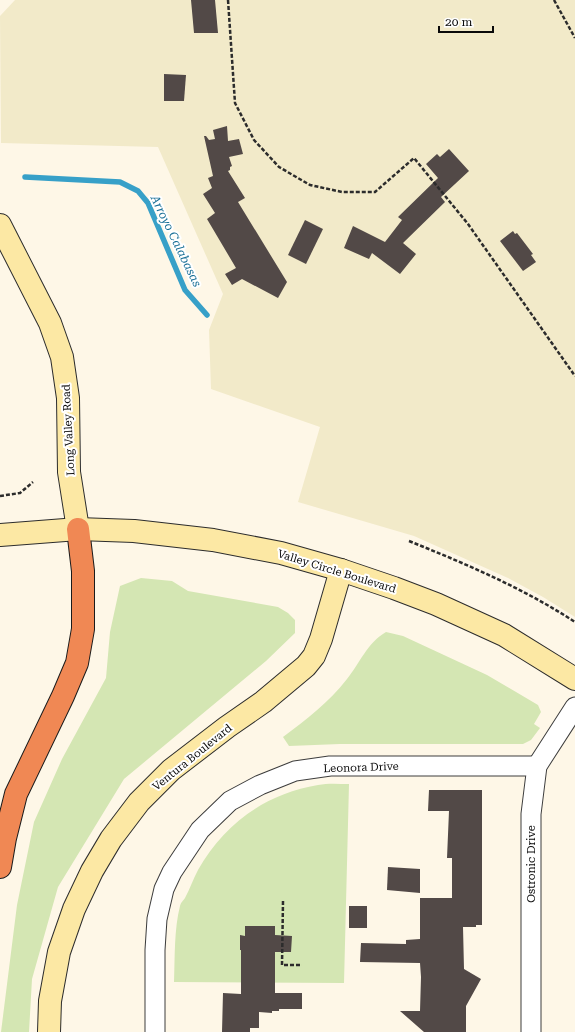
<svg xmlns="http://www.w3.org/2000/svg" width="575" height="1032" font-family="'Roboto Serif',serif">
<style>
.farmland{fill:#f2eac9}
.green{fill:#d4e6b3}
.lines{fill:none;stroke-linecap:round;stroke-linejoin:round}
.stream{stroke:#37a0c8;stroke-width:5.5}
.building{fill:#524947}
.minor-casing{stroke:#3d3d3d;stroke-width:21}
.secondary-casing{stroke:#2c2c2c;stroke-width:24}
.motorway-casing{stroke:#1b1b1b;stroke-width:24}
.path{stroke:#2c2c2c;stroke-width:2.5;stroke-dasharray:4 2;stroke-linecap:butt}
.minor{stroke:#fff;stroke-width:19}
.secondary{stroke:#fce8a4;stroke-width:22}
.motorway{stroke:#f08854;stroke-width:22}
.labels{text-anchor:middle;stroke-width:4;stroke-linejoin:round;paint-order:stroke}
.street-label{font-size:11px;fill:#0a0a0a;stroke:#fff}
.water-label{font-size:12px;font-style:italic;fill:#196f96;stroke:#fff}
</style>
<rect width="100%" height="100%" fill="#fef7e7"/>
<path class="farmland" d="M 15,0 L 575,0 L 575,617 L 543,597 L 508,578 L 414,536 L 298,502 L 320,427 L 211,389 L 209,330 L 223,294 L 158,147 L 1,143 L 0,16 Z"/>
<g class="green">
<path d="M 141,578 L 172,581 L 188,591 L 278,607 L 288,613 L 295,620 L 295,633 L 266,661 L 124,779 L 58,887 L 32,979 L 29,1032 L 1,1032 L 17,905 L 34,822 L 62,759 L 106,678 L 110,632 L 120,586 Z"/>
<path d="M 386,632 L 403,636 L 487,675 L 538,705 L 541,712 L 534,724 L 540,728 L 531,740 L 523,744 L 340,744 L 289,746 L 283,737 C 306,720 329,702 347,679 C 360,663 367,643 386,632 Z"/>
<path d="M 349,784 L 344,983 L 174,982 C 175,956 174,930 180,906 C 181,902 183,901 185,898 C 190,889 193,879 198,870 C 224,824 265,794 318,785 C 328,783 339,784 349,784 Z"/>
</g>
<g class="lines">
<path class="stream" d="M 25,177 L 120,182 L 138,191 L 148,203 L 185,290 L 207,315"/>
</g>
<g class="building">
<path d="M 191,0 L 215,0 L 218,33 L 194,33 Z"/>
<path d="M 164,74 L 186,75 L 184,101 L 164,101 Z"/>
<path d="M 227,126 L 228,141 L 239,139 L 243,154 L 229,157 L 232,166 L 230,167 L 230,170 L 228,171 L 245,198 L 238,202 L 287,282 L 278,298 L 242,279 L 232,285 L 225,274 L 236,268 L 207,219 L 215,213 L 203,194 L 212,188 L 208,178 L 213,176 L 204,136 L 206,136 L 209,140 L 215,139 L 213,130 Z"/>
<path d="M 449,149 L 469,171 L 441,197 L 445,202 L 403,243 L 416,254 L 400,274 L 372,253 L 369,259 L 344,248 L 353,226 L 385,242 L 402,220 L 398,217 L 438,178 L 426,164 L 437,154 L 440,157 Z"/>
<path d="M 305,220 L 323,229 L 306,264 L 288,255 Z"/>
<path d="M 513,231 L 515,234 L 517,233 L 533,254 L 531,255 L 536,262 L 523,271 L 500,241 Z"/>
<path d="M 429,790 L 482,790 L 482,925 L 476,925 L 476,927 L 463,927 L 464,969 L 481,979 L 466,1006 L 466,1032 L 424,1032 L 400,1011 L 420,1011 L 421,977 L 420,963 L 360,962 L 361,943 L 406,944 L 406,940 L 420,939 L 420,898 L 452,898 L 452,858 L 447,858 L 449,811 L 428,811 Z"/>
<path d="M 388,867 L 420,869 L 420,893 L 387,890 Z"/>
<rect x="349" y="906" width="18" height="22"/>
<path d="M 245,926 L 275,926 L 275,935 L 292,936 L 291,952 L 275,952 L 275,993 L 302,993 L 302,1009 L 279,1009 L 279,1011 L 272,1011 L 272,1013 L 259,1012 L 259,1028 L 250,1028 L 250,1032 L 222,1032 L 223,993 L 241,994 L 241,950 L 240,950 L 240,935 L 245,936 Z"/>
</g>
<g class="lines">
<g class="minor-casing">
<g id="minor">
<path d="M 155,1032 L 155,950 L 157,919 L 164,889 L 172,872 L 200,830 L 230,801 L 260,785 L 295,771 L 330,766 L 537,766"/>
<path d="M 531,1032 L 531,814 L 537,766 L 575,707"/>
</g>
</g>
<g class="secondary-casing">
<g id="secondary">
<path d="M 0,225 L 50,323 L 62,357 L 68,398 L 69,472 L 78,529"/>
<path d="M 0,535 L 78,529 L 134,531 L 213,540 L 281,553 L 341,570 L 394,588 L 436,604 L 504,635 L 575,679"/>
<path d="M 49,1032 L 50,1001 L 59,952 L 74,909 L 92,871 L 111,839 L 139,802 L 171,770 L 227,727 L 263,702 L 306,666 L 314,656 L 321,639 L 341,570"/>
</g>
</g>
<g class="motorway-casing">
<path id="motorway" d="M 0,867 L 5,838 L 16,794 L 63,696 L 77,663 L 83,629 L 83,571 L 78,529"/>
</g>
<g class="path">
<path d="M 228,0 L 235,103 L 254,140 L 279,167 L 310,185 L 342,192 L 375,192 L 414,158 L 468,224 L 575,376"/>
<path d="M 554,0 L 575,38"/>
<path d="M 0,496 L 20,493 L 33,482"/>
<path d="M 409,541 C 466,564 523,588 575,622"/>
<path d="M 283,901 L 282,965 L 302,965"/>
</g>
<use href="#minor" class="minor"/>
<use href="#secondary" class="secondary"/>
<use href="#motorway" class="motorway"/>
</g>
<g class="labels">
<g class="street-label">
<text transform="translate(68 430) rotate(-93)" y="4">Long Valley Road</text>
<text transform="translate(337 571) rotate(17)" y="4">Valley Circle Boulevard</text>
<text transform="translate(192 757) rotate(-39)" y="4">Ventura Boulevard</text>
<text transform="translate(361 767) rotate(-2)" y="4">Leonora Drive</text>
<text transform="translate(531 864) rotate(-90)" y="4">Ostronic Drive</text>
</g>
<g class="water-label">
<text transform="translate(176 241) rotate(64)" y="4">Arroyo Calabasas</text>
</g>
</g>
<path d="M439 26v6h54v-6" fill="none" stroke="#0a0a0a" stroke-width="2"/>
<text x="445" y="26" font-size="12" fill="#0a0a0a" stroke="#ffffff" stroke-width="3" paint-order="stroke">20 m</text>
</svg>
